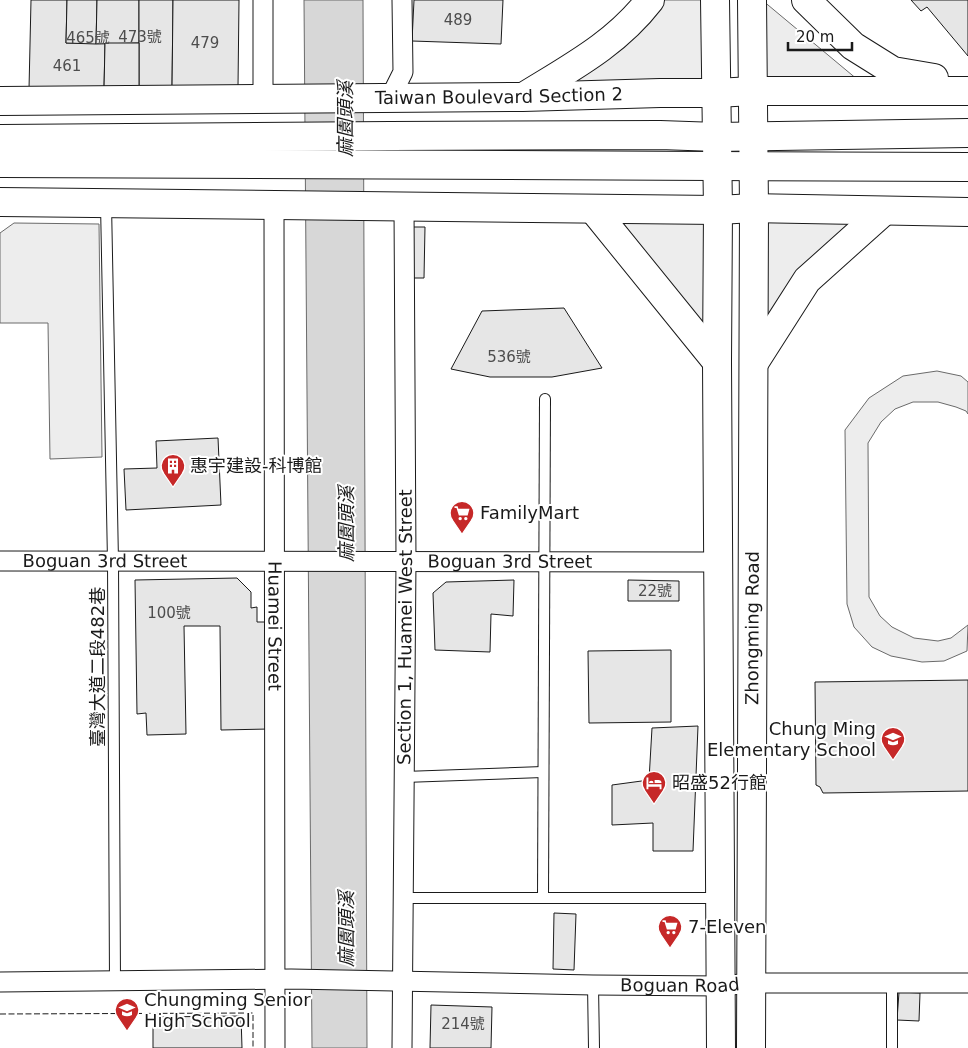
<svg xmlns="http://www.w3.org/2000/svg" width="968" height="1048" font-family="'DejaVu Sans','Noto Sans TC',sans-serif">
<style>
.built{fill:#ededed;stroke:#6a6a6a}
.water{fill:#d7d7d7;stroke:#6a6a6a}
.building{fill:#e6e6e6;stroke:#1a1a1a}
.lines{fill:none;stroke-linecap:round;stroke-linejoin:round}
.service-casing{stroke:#1a1a1a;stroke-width:12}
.minor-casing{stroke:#1a1a1a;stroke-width:21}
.secondary-casing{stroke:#1a1a1a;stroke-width:30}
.primary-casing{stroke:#1a1a1a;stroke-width:30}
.service{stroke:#fff;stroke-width:10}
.minor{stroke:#fff;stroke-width:19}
.secondary{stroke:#fff;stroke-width:28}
.primary{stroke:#fff;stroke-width:28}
.fence{stroke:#1a1a1a;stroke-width:1;stroke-dasharray:6 2.5;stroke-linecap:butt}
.labels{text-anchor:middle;stroke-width:4;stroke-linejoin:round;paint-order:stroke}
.number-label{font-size:15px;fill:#4d4d4d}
.street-label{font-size:18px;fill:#1a1a1a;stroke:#fff}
.poi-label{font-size:18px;fill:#1a1a1a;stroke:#fff;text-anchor:start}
.water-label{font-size:19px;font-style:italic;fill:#1a1a1a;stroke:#fff}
</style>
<rect width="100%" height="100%" fill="#fff"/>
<g class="built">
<path d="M 659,0 L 707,0 L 707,85 L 546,91 Z"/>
<path d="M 762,0 L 864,85 L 760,84 Z"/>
<path d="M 605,214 L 707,221 L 711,343 Z"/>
<path d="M 764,215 L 896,220 L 831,271 L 762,347 Z"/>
<path d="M 14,223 L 99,224 L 102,457 L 50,459 L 48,323 L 0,323 L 0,233 Z"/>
<path d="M 937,371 L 961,376 L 968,382 L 968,414 L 966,411 L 956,407 L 938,402 L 913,402 L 895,409 L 881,422 L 868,443 L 869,597 L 880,616 L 892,627 L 914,638 L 938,641 L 951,638 L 968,625 L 967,651 L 944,661 L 922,662 L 891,656 L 872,647 L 854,627 L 847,604 L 845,430 L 869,398 L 903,376 Z"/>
</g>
<path class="water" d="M 304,0 L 363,0 L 367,1048 L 312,1048 Z"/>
<g class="building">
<path d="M 31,0 L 67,0 L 66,43 L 105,43 L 104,89 L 29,89 Z"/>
<path d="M 67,0 L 97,0 L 96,44 L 66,43 Z"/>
<path d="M 97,0 L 139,0 L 139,43 L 96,44 Z"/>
<path d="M 139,0 L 173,0 L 172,89 L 139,89 Z"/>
<path d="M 173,0 L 239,0 L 238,87 L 172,89 Z"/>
<path d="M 414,0 L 503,0 L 501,44 L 412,41 Z"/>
<path d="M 911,0 L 968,0 L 968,56 L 927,7 L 921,11 Z"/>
<path d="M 105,43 L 139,43 L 139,89 L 104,89 Z"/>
<path d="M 412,227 L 425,227 L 424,278 L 412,278 Z"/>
<path d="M 564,308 L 602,368 L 552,377 L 490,377 L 451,369 L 482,311 Z"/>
<path d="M 218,438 L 221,505 L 126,510 L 124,469 L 157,468 L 156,441 Z"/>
<path d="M 237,578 L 251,592 L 251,608 L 257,607 L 257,622 L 265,622 L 269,729 L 221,730 L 220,626 L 184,626 L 186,734 L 147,735 L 146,713 L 137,714 L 135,580 Z"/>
<path d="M 514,580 L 513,616 L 491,614 L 490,652 L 435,650 L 433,593 L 446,582 Z"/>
<path d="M 628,580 L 679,581 L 679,601 L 628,601 Z"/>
<path d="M 671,650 L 671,722 L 589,723 L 588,651 Z"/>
<path d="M 968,680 L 968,791 L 823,793 L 820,787 L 816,785 L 815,682 Z"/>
<path d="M 698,726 L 693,851 L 653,851 L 653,823 L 612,825 L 612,785 L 649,780 L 652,728 Z"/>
<path d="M 554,913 L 576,914 L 574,970 L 553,969 Z"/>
<path d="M 899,992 L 920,993 L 919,1021 L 897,1020 Z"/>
<path d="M 431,1005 L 492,1007 L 491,1048 L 430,1048 Z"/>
<path d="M 241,1016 L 242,1048 L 153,1048 L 153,1017 Z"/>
</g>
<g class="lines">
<g class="service-casing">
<g id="service">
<path d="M 106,204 L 113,561 L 115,981"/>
<path d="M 404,777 L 543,772"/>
<path d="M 403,898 L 720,898"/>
<path d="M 543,898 L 545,399"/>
<path d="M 892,983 L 892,1048"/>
<path d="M 593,985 L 594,1048"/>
</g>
</g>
<g class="minor-casing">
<g id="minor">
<path d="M 390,98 L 403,72 L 402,0"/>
<path d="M 263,99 L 263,0"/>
<path id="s1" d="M 274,205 L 275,1048"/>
<path id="s2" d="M 0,561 L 719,562"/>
<path id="s3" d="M 0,982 L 291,979 L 593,985 L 721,986 L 751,983 L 968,983"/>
<path id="s4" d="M 402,1048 L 406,560 L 404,207"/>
</g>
</g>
<g class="secondary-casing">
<g id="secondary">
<path d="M 715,0 L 718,210 L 717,362 L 721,1048"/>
<path id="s5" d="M 751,1048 L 754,208 L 752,0"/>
</g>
</g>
<g class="primary-casing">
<g id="primary">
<path d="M 806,0 L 853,46 L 893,71 L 934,78"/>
<path d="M 525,96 C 572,67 616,44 650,0"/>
<path id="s6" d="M 0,101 L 523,97 L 660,93 L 716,93 L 753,91 L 968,91"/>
<path d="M 0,139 L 390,136 L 660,135 L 717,137 L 968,133"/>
<path d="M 0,163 L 968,167"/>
<path d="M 0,202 L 718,210 L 754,208 L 968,212"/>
<path d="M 593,209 L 717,362"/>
<path d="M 754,363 L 807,280 L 884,211"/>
</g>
</g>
<use href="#service" class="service"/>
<use href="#minor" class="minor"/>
<use href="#secondary" class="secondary"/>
<use href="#primary" class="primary"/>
<path class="fence" d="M 0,1014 L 253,1013 L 253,1048"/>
</g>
<defs>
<g id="building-pin" transform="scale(1.25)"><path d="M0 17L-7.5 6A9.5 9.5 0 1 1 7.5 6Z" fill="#c62828" stroke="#fff"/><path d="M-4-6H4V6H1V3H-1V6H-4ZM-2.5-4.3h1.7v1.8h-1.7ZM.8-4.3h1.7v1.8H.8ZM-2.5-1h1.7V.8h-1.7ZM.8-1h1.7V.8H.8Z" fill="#fff"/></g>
<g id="supermarket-pin" transform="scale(1.25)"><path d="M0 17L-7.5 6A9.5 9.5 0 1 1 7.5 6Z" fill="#c62828" stroke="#fff"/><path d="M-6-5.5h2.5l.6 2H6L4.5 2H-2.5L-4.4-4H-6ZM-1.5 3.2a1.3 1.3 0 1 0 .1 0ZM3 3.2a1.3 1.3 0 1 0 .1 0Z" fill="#fff"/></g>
<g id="school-pin" transform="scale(1.25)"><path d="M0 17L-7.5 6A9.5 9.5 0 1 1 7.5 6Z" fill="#c62828" stroke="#fff"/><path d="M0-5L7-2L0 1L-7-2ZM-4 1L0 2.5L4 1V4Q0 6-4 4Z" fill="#fff"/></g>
<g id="hotel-pin" transform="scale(1.25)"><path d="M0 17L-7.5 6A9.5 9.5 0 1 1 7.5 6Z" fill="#c62828" stroke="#fff"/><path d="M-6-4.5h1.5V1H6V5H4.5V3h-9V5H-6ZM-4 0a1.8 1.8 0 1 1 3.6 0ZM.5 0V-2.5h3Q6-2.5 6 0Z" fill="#fff"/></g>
</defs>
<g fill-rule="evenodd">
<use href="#building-pin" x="173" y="466"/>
<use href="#supermarket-pin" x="462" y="513"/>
<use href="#school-pin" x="893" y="739"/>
<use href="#hotel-pin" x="654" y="783"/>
<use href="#supermarket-pin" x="670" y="927"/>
<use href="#school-pin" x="127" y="1010"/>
</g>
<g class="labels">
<g class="number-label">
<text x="458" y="25">489</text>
<text x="140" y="42">473號</text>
<text x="88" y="43">465號</text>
<text x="205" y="48">479</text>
<text x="67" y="71">461</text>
<text x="509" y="362">536號</text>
<text x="655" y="596">22號</text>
<text x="169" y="618">100號</text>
<text x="463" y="1029">214號</text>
</g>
<g class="street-label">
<text dy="6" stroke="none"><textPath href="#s6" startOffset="499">Taiwan Boulevard Section 2</textPath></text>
<text dy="6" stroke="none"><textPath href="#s2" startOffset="105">Boguan 3rd Street</textPath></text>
<text dy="6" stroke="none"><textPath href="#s2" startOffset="510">Boguan 3rd Street</textPath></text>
<text dy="6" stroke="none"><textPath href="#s1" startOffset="421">Huamei Street</textPath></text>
<text dy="6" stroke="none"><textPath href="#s4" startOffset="421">Section 1, Huamei West Street</textPath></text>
<text dy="6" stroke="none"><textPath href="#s5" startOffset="420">Zhongming Road</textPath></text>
<text transform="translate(98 667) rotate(-90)" y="6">臺灣大道二段482巷</text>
<text dy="6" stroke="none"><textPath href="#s3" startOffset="680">Boguan Road</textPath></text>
</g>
<g class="poi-label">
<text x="190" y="472">惠宇建設-科博館</text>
<text x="480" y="519">FamilyMart</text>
<text x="876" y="735" text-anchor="end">Chung Ming<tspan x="876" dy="21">Elementary School</tspan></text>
<text x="672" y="789">昭盛52行館</text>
<text x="688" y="933">7-Eleven</text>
<text x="144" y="1006">Chungming Senior<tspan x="144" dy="21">High School</tspan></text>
</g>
<g class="water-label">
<text transform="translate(345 119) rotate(-90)" y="7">麻園頭溪</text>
<text transform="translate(346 524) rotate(-90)" y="7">麻園頭溪</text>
<text transform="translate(346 929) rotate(-90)" y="7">麻園頭溪</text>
</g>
</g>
<path d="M788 42v8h64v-8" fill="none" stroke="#1a1a1a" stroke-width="2.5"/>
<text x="796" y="42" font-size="15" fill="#1a1a1a" stroke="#ffffff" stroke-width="4" paint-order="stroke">20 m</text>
</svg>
